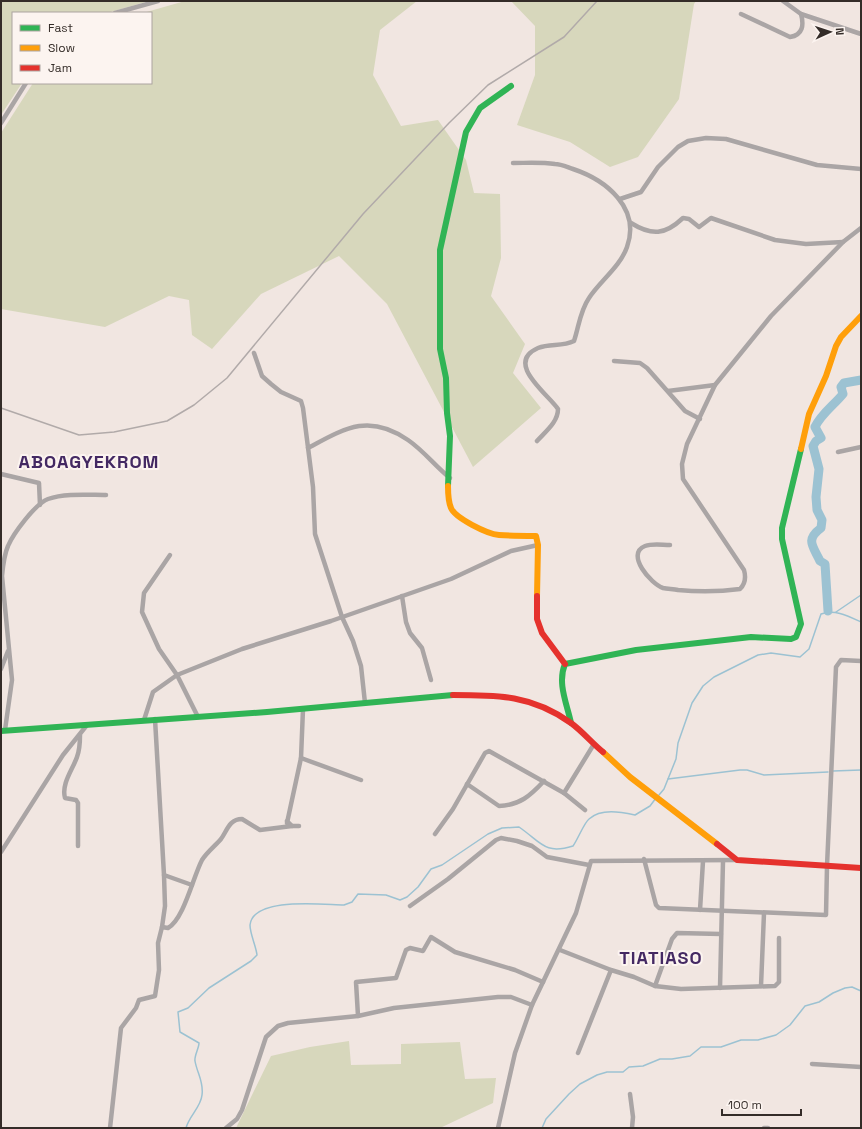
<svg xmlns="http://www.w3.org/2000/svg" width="862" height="1129" font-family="'Space Grotesk',sans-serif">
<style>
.green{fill:#d7d7bc}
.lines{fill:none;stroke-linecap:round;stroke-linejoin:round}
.stream{stroke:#9cc2d2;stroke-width:1.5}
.river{stroke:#9cc2d2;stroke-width:9}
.street{stroke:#aaa5a5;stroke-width:4.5}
.fast{stroke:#30b455;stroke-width:6}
.slow{stroke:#ff9f0a;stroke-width:6}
.jam{stroke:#e5322d;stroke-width:6}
.rail{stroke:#b1aaa9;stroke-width:1.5}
.labels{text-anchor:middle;stroke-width:4;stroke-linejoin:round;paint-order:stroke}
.district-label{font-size:18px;font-weight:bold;letter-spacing:1px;fill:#442963;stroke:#fcf4f0}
</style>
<rect width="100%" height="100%" fill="#f1e6e1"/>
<g class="green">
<path d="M 1,1 L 149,1 L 107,13 L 13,13 L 13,83 L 22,83 L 1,115 Z"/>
<path d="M 185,1 L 417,1 L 380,30 L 373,75 L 401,126 L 438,120 L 466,160 L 474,193 L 500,194 L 501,258 L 491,296 L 525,344 L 513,373 L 541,408 L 473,467 L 387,304 L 339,256 L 261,294 L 212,349 L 192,335 L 189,300 L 169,296 L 105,327 L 1,309 L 1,133 L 33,83 L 151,83 L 151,13 L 143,13 Z"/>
<path d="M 511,1 L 696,1 L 694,4 L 679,99 L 638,157 L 610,167 L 570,142 L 517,125 L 535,75 L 535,26 Z"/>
<path d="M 349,1041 L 351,1065 L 401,1064 L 401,1044 L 460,1042 L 465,1079 L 496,1078 L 493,1103 L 440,1128 L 236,1128 L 271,1056 L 310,1047 Z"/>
</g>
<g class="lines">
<g class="stream">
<path d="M 836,612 L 861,595"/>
<path d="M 833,771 L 861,770"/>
<path d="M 668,779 L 740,770 L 747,770 L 764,775 L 828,772"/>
<path d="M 659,795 L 664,789 L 676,759 L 678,743 L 692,703 L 703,686 L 714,677 L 758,655 L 771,653 L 800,657 L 809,649 L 821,614 C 835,609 848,616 861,622"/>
<path d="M 186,1128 C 189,1116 201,1107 202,1095 C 204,1082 197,1073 195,1061 C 194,1056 199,1048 199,1043 L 180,1032 L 178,1012 L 188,1008 L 209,988 L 251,961 L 257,955 C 256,946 250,934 250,925 C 253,896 325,905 344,905 L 352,902 L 358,894 L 386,895 L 400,900 L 407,897 L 418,887 L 431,869 L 442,865 L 488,834 L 502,828 L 519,827 C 541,842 544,855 573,846 C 578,839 584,823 589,819 C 601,808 621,812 635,815 L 650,806 L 656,798"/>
<path d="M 542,1128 L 546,1119 L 569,1094 L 580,1084 L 597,1075 L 607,1072 L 623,1072 L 629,1067 L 643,1066 L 660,1059 L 672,1059 L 690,1056 L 701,1047 L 721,1047 L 741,1040 L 758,1040 L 776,1035 L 790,1025 L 805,1006 L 819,1002 L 833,993 L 845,988 L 852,987 L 861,991"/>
</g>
<path class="river" d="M 828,611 L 825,564 L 820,561 C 813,546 805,540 821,528 L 822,520 L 817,510 L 816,497 L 819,469 L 813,446 L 816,441 L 821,438 L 815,427 C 821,414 834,405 843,394 L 841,387 L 844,383 L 861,380"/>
<g class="street">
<path d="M 783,1 L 801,14 L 861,34"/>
<path d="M 115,13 L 158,1"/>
<path d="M 741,14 L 790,37 C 803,35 804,25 801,14"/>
<path d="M 1,123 L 26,83"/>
<path d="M 513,163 C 527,163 541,162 555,164 C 561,164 567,167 573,169 C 606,180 641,208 627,247 C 620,267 600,281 589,298 C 580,311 579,326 574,341 C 562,347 550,343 538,348 C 504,363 548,394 558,409 C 558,422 546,431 537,441"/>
<path d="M 620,199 L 641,192 L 658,167 L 678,147 L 688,141 L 706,138 L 726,139 L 817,165 L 861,169"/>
<path d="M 631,223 C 652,236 665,235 683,218 L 689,219 L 699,227 L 711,218 L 775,240 L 806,244 L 843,242"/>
<path d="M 254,353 L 262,376 L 271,384 L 281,392 L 301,401 L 303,408 L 313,487 L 315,534 L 342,617 L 353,641 L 361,666 L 365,703"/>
<path d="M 614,361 L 640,363 L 647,368 L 685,411 L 700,419"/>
<path d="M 668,391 L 715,385"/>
<path d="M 308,448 C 345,428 369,413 408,440 C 424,451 435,466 450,478"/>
<path d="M 838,452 L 861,447"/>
<path d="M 1,474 L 39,483 L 40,505"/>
<path d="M 670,545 C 662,545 653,543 645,546 C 625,554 651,584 663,588 C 668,589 674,589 678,590 C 701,592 717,592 740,589 C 746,583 746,577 744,570 L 683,479 L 682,464 L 687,444 L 715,385 L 771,316 L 843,242 L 861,228"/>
<path d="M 170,555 L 144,593 L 142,612 L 159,649 L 177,675 L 198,717"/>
<path d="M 402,596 L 406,622 L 410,633 L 422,648 L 431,680"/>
<path d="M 1,669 L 8,651"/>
<path d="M 155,719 L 164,875 L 165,906 L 162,927"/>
<path d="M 144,720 L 153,692 L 177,675 L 242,649 L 331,621 L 451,579 L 511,551 L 538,545"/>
<path d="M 5,730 L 12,680 L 2,576 C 3,565 4,555 8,546 C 13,534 35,504 48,499 C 65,493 88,495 106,495"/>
<path d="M 301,758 L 361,780"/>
<path d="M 467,784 L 499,806 C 520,805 530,796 544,781"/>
<path d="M 564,793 L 594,744"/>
<path d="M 287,823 L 301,758 L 303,709"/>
<path d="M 292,826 L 299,826"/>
<path d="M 435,834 L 453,809 L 485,753 L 489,751 L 564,793 L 585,810"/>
<path d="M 78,846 L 78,803 L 76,800 L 65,798 C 61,784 73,769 77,757 C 80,749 80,742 80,735"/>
<path d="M 1,852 L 63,755 L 87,725"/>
<path d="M 644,859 L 656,905 L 659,908 L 826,915 L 827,866 L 836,667 L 841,660 L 861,661"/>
<path d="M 164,875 L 192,885"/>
<path d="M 410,906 L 448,879 L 496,840 L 501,838 L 517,841 L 532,846 L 547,857 L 589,865"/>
<path d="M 700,910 L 703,861"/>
<path d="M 560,950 L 611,970 L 634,977 L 655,986 L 681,989 L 775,986 L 779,982 L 779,938"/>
<path d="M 655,986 L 672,939 L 677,933 L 721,934"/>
<path d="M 761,986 L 764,913"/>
<path d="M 720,988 L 723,861"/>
<path d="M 358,1016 L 356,982 L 396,978 L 406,950 L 410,948 L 423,951 L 431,937 L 455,952 L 515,970 L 543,982"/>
<path d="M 578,1053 L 611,970"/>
<path d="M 812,1064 L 861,1067"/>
<path d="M 630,1094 L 633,1117 L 632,1128"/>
<path d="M 110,1128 L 121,1028 L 136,1008 L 139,1000 L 155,996 L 159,970 L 158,943 L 162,927 L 168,928 C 184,919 193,877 202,860 C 207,852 215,846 221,839 C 227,831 229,819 242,819 L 260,830 L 292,826 L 287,821"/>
<path d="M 226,1128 L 237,1119 L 242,1110 L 266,1037 L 278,1026 L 288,1023 L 358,1016 L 394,1008 L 498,997 L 511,997 L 532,1005"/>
<path d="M 498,1128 L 515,1053 L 532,1005 L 576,913 L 591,861 L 737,860"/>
<path d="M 764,1128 L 768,1128"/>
</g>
<g class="fast">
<path d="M 448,486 L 450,436 L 447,413 L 446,378 L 440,349 L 440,250 L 466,132 L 480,108 L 511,86"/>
<path d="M 571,723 C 567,704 557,683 565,664 L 636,650 L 751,637 L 791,639 L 796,637 L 801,624 L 782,539 L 782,528 L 801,449"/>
<path d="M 1,731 L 267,712 L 453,695"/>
</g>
<g class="slow">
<path d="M 801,449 L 809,414 L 826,376 L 836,346 L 841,337 L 861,316"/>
<path d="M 448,486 C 448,494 448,501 451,508 C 455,518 487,534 499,535 C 511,536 524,536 536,536 L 538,545 L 537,596"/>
<path d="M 603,752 L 630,777 L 717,844"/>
</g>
<g class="jam">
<path d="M 537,596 L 537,619 L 542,633 L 565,664"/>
<path d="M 453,695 C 498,695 532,695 571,723 C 582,731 592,743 603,752"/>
<path d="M 717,844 L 737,860 L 861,868"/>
</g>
<path class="rail" d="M 1,408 L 79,435 L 114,432 L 167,421 L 194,405 L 227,378 L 363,214 L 449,123 L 488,85 L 564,37 L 597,1"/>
</g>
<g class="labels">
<g class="district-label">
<text x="89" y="468">ABOAGYEKROM</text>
<text x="661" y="964">TIATIASO</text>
</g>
</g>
<rect width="862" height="1129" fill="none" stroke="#342c28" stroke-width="4"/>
<rect x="12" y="12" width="140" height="72" fill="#fcf4f0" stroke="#aca4a0"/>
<rect x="20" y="25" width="20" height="6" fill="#30b455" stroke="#aca4a0"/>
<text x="48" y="32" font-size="12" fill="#342c28">Fast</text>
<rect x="20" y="45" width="20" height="6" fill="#ff9f0a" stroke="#aca4a0"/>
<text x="48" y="52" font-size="12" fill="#342c28">Slow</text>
<rect x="20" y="65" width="20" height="6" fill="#e5322d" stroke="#aca4a0"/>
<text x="48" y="72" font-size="12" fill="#342c28">Jam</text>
<g transform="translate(830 32) rotate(87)" stroke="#fcf4f0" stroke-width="3" paint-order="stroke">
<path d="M0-3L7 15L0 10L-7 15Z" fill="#342c28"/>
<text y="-6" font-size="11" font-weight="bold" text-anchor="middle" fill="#342c28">N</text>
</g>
<path d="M722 1109v6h79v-6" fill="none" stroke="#342c28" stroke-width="2"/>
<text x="728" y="1109" font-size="12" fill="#342c28" stroke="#fcf4f0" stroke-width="3" paint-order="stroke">100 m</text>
</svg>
